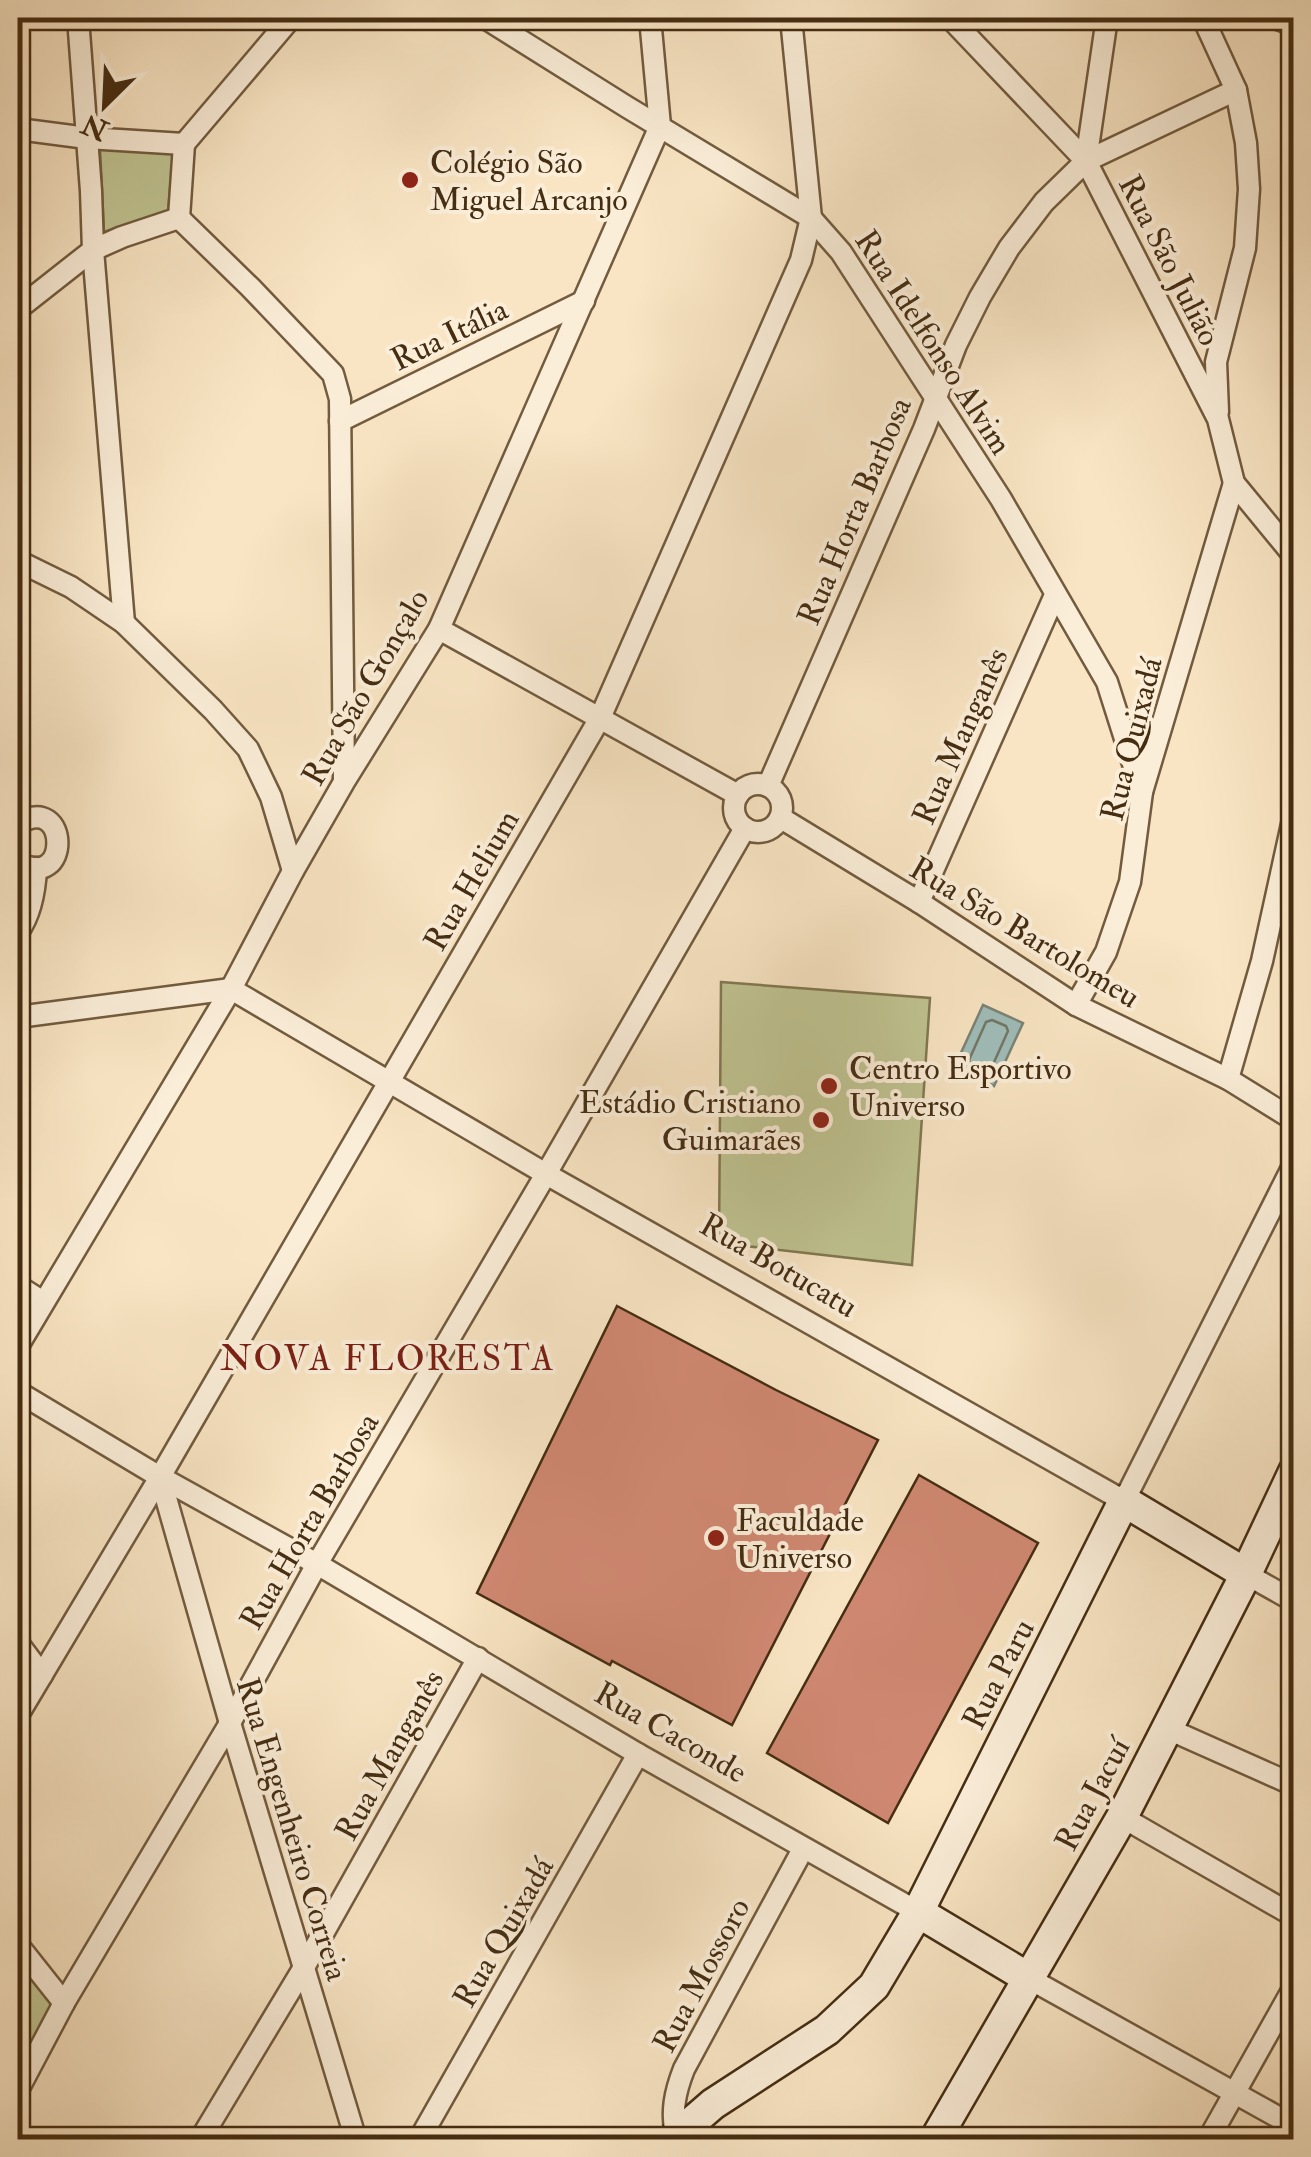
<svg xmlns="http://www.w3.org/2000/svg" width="1311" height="2157" font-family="'IM FELL Double Pica',serif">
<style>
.green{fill:#c0c492;stroke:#827852;stroke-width:2.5}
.water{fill:#9fbeba;stroke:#7b8477;stroke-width:2.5}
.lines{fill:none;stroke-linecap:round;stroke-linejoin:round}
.shore{stroke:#727666;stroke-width:2.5}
.building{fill:#d08872;stroke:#452d12;stroke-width:2.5}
.street-casing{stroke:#725b3e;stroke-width:25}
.secondary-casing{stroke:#452d12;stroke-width:35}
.street{stroke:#fbeed9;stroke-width:20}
.secondary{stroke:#fbeed9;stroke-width:30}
.poi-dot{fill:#8f2418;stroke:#fbeed9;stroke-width:4}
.labels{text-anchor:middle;stroke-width:8;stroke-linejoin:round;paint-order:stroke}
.poi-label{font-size:32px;fill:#452d12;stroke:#fbeed9;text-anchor:start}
.street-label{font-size:32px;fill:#452d12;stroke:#fbeed9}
.neighbourhood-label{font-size:35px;letter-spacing:2.5px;fill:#7a1f14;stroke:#fbeed9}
</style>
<rect width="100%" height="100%" fill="#f9e5c4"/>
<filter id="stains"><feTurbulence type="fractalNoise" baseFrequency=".002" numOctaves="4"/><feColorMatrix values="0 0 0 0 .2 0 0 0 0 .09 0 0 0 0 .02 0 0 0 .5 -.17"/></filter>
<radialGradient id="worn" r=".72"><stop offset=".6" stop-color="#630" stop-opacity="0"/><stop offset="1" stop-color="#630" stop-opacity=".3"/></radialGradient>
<g class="green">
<path d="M 100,149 L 173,154 L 168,211 L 104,232 Z"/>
<path d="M 721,982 L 930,998 L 912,1265 L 719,1243 Z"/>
<path d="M 18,1949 L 60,2008 L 18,2083 Z"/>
</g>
<path class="water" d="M 983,1005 L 1023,1023 L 994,1086 L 954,1068 Z"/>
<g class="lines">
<path class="shore" d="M 992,1020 L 1006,1026 L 1008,1031 L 991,1069 L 986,1071 L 971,1065 L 969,1060 L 986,1022 Z"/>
</g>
<g class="building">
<path d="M 617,1306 L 776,1390 L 878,1440 L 732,1725 L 612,1661 L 610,1665 L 477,1593 Z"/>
<path d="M 919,1475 L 1038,1543 L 888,1823 L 767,1753 Z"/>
</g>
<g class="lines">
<g class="street-casing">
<g id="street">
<path d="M 78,18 L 91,191 L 93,250 L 124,623"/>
<path d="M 485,18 L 627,107 L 811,218 L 841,252 L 1001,499 L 1107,682 L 1142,792"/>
<path d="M 950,18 L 1086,161 L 1218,419 L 1234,483 L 1294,556"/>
<path d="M 1203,18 L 1236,90 L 1246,143 L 1249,189 L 1245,248 L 1216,362 L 1218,412"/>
<path d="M 1275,18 L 1294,25"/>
<path d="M 18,129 L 87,138 L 184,144"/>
<path d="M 184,144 L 291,18"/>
<path d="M 1086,161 L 1107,18"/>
<path d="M 179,218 L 250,287 L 333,374 L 340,399 L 344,780"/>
<path d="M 179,218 L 184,144"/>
<path d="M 18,309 L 93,250 L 122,237 L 179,218"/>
<path d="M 340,421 L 584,301"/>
<path d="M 18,561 L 71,587 L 124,623 L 213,710 L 248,749 L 271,797 L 293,871"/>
<path d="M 439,629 L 738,795"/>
<circle cx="758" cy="808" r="24"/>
<path d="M 768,786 L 924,429 L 956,345 L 980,297 L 1009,248 L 1044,202 L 1086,161 L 1236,90"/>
<path d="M 781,818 L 919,902 L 1076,1005 L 1228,1079 L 1294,1120"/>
<path d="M 18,824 C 70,791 71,894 18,862"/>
<path d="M 919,902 L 1055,595"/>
<path d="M 18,932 C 31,914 35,890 36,868"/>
<path d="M 231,989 L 546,1174 L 1124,1501 L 1294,1164"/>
<path d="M 1076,1005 L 1106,952 L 1130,882 L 1142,792 L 1234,483"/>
<path d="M 18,1017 L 231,989"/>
<path d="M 1228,1079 L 1262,961 L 1294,815"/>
<path d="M 18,1286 L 43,1302"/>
<path d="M 18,1346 L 231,989 L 293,871 L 344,782 L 439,629 L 660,126 L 650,18"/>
<path d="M 18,1392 L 160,1477 L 317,1564 L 638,1754 L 918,1912"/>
<path d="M 160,1477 L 230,1723 L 356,2140"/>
<path d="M 1246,1574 L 1294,1601"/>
<path d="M 18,1643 L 42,1675"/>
<path d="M 18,1715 L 160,1477 L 600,718 L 801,260 L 811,218 L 791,18"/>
<path d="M 1166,1728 L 1294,1785"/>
<path d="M 1122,1817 L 1294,1916"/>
<path d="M 18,1945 L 64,2003"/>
<path d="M 1030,1979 L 1294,2126"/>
<path d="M 18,2090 L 64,2003 L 230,1723 L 317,1564 L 546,1174 L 745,828"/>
<path d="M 676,2136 C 671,2111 675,2092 684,2069 L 803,1849"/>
<path d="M 200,2140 L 303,1969 L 478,1658"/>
<path d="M 419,2140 L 638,1754"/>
<path d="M 1208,2140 L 1294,1987"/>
</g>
</g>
<g class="secondary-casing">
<g id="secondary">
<path d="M 918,1912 L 1030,1979"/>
<path d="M 675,2140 L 676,2136 L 713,2104 L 827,2030 L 874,1986 L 918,1912 L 1124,1501 L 1246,1574"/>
<path d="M 935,2140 L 1122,1817 L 1246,1574 L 1294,1472"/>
</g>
</g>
<use href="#street" class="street"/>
<use href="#secondary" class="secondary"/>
</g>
<g class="poi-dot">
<circle cx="410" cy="180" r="10"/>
<circle cx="829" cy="1086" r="10"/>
<circle cx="821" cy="1120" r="10"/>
<circle cx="716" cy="1538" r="10"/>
</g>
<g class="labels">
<g class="poi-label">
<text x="430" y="173">Colégio São<tspan x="430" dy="37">Miguel Arcanjo</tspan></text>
<text x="849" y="1079">Centro Esportivo<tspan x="849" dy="37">Universo</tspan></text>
<text x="801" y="1113" text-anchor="end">Estádio Cristiano<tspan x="801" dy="37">Guimarães</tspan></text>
<text x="736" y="1531">Faculdade<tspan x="736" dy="37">Universo</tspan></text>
</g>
<g class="street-label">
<text transform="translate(1170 260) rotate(63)" y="11">Rua São Julião</text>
<text transform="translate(449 334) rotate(-26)" y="11">Rua Itália</text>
<text transform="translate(934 342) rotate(57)" y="11">Rua Idelfonso Alvim</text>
<text transform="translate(854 511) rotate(-67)" y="11">Rua Horta Barbosa</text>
<text transform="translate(365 687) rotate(-60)" y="11">Rua São Gonçalo</text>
<text transform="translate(960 736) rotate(-66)" y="11">Rua Manganês</text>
<text transform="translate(1131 739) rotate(-76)" y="11">Rua Quixadá</text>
<text transform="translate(471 880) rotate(-60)" y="11">Rua Helium</text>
<text transform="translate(1025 932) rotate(31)" y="11">Rua São Bartolomeu</text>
<text transform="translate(779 1265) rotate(30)" y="11">Rua Botucatu</text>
<text transform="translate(309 1521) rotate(-60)" y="11">Rua Horta Barbosa</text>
<text transform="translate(998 1674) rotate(-63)" y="11">Rua Paru</text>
<text transform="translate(671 1732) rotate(30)" y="11">Rua Caconde</text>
<text transform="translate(389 1755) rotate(-61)" y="11">Rua Manganês</text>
<text transform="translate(1092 1794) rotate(-62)" y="11">Rua Jacuí</text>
<text transform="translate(293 1829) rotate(73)" y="11">Rua Engenheiro Correia</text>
<text transform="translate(503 1932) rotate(-60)" y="11">Rua Quixadá</text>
<text transform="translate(701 1975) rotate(-62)" y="11">Rua Mossoro</text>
</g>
<g class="neighbourhood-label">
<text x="388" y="1370">NOVA FLORESTA</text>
</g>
</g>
<rect width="1311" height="2157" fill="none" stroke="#f9e5c4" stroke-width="60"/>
<rect x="20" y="20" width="1271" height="2117" fill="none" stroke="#452d12" stroke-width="5"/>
<rect x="30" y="30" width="1251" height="2097" fill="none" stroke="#452d12" stroke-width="2.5"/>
<g transform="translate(105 105) rotate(204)" stroke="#fbeed9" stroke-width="8" paint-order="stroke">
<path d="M0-8L18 38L0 25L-18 38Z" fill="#452d12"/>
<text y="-15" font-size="28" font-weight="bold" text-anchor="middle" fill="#452d12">N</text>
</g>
<rect width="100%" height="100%" filter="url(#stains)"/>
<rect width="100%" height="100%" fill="url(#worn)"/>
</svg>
